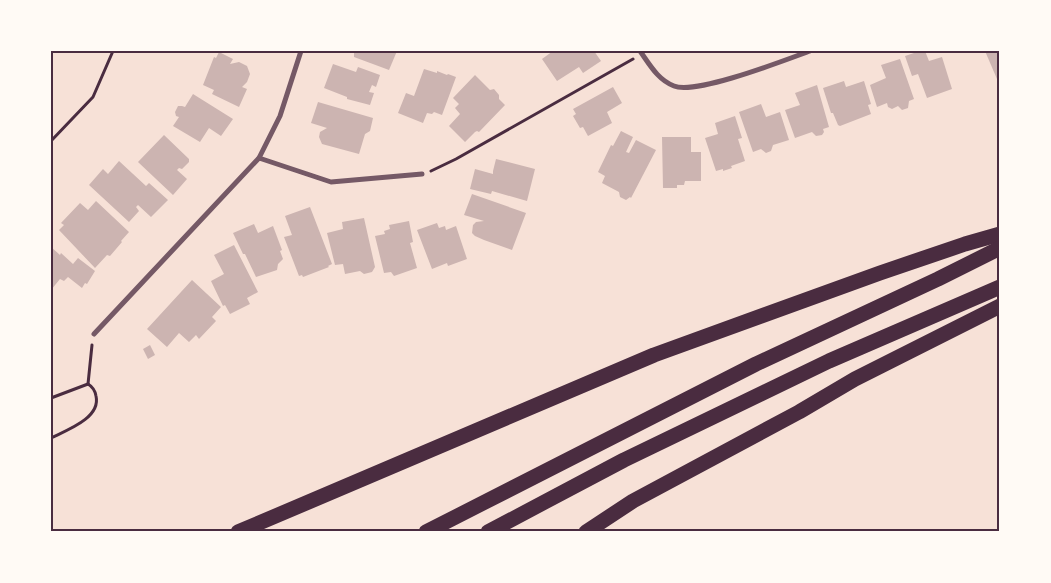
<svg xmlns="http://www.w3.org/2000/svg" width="1051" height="583" font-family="Helvetica,sans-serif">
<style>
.building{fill:#ccb4b1}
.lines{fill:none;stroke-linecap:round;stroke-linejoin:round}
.path{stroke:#4a2c40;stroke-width:3}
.minor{stroke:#755966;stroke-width:5}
.motorway{stroke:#4a2c40;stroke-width:15}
.neatline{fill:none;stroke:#4a2c40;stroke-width:2}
</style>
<rect width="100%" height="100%" fill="#f7e1d7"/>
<g class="building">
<path d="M 354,51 L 397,51 L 389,70 L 354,57 Z"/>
<path d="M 553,51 L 594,51 L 601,61 L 583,73 L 579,67 L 557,81 L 542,59 Z"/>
<path d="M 920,51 L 925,51 L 929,61 L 942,57 L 952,89 L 927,98 L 918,74 L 912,76 L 905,56 Z"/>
<path d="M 985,51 L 1000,51 L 1000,86 Z"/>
<path d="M 219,52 L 233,59 L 230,64 L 239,62 L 247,66 L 250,74 L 247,82 L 242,87 L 247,89 L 239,107 L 212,94 L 214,90 L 203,85 L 214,57 L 216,58 Z"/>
<path d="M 900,59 L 914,99 L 909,101 L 908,108 L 902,110 L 898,106 L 892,109 L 888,107 L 887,103 L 877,107 L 870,85 L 886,78 L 881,65 Z"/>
<path d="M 333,64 L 356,72 L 358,67 L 380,75 L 376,87 L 372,85 L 369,92 L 374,93 L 370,105 L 347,99 L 347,97 L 324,88 Z"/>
<path d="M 424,69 L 437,73 L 437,71 L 447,75 L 448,74 L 456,77 L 442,115 L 434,112 L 432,114 L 427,113 L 423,123 L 398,113 L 406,93 L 414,96 Z"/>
<path d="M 475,75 L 490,90 L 494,89 L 499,95 L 499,99 L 505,105 L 479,132 L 477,131 L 475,132 L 465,142 L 449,126 L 460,114 L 455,108 L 459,104 L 453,98 Z"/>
<path d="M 844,81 L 846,87 L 864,81 L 871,104 L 868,105 L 871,114 L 840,126 L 838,125 L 833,113 L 831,113 L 823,88 Z"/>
<path d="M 817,85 L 829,127 L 823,129 L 824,132 L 822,135 L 816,136 L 812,132 L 795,138 L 785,110 L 800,105 L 795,93 Z"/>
<path d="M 613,87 L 622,103 L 607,112 L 612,123 L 588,136 L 583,127 L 580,128 L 573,116 L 576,114 L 573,109 Z"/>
<path d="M 193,94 L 233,119 L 221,136 L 209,128 L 200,142 L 173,126 L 179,117 L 176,116 L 175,112 L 178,106 L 182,106 L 185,107 Z"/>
<path d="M 318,102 L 373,118 L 370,131 L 365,134 L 359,154 L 322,144 L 319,137 L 320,132 L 327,128 L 311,123 Z"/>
<path d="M 761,104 L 766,117 L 780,112 L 789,140 L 773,145 L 771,151 L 766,153 L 761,149 L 753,152 L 739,112 Z"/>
<path d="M 735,116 L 742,138 L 738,139 L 745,161 L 731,166 L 732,168 L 723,171 L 723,169 L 716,171 L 705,138 L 718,134 L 715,123 Z"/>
<path d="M 621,131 L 633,137 L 626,152 L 629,153 L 636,140 L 656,150 L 631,198 L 630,197 L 626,200 L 620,197 L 619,192 L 602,183 L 605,176 L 598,172 L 611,145 L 613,146 Z"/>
<path d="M 164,135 L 189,159 L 189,162 L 182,169 L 179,168 L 177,170 L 187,179 L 173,195 L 138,162 Z"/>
<path d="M 662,137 L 691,137 L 691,152 L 701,152 L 701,181 L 685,181 L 684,185 L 677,185 L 677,188 L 663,188 Z"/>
<path d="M 496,159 L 535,169 L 527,201 L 492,191 L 491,194 L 470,189 L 475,169 L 493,174 L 493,171 Z"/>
<path d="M 119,161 L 146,186 L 149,183 L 168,200 L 151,217 L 138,205 L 136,207 L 139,211 L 129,222 L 89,185 L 103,169 L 108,174 Z"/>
<path d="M 472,194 L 526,213 L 512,250 L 484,240 L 475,236 L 472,233 L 473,225 L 476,222 L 484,221 L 464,215 Z"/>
<path d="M 96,201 L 129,232 L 121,241 L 122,242 L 110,256 L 107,255 L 95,268 L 59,230 L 64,225 L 61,223 L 80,203 L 88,210 Z"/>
<path d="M 310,207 L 332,264 L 328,266 L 329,267 L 303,277 L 302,275 L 299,276 L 284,237 L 292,235 L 285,216 Z"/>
<path d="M 364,218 L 375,267 L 372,272 L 364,274 L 360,271 L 345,274 L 343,264 L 335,265 L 327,233 L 343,229 L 342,222 Z"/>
<path d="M 409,221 L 413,242 L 410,243 L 417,268 L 394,276 L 391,272 L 384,273 L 375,236 L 385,234 L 384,231 L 390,229 L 389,225 Z"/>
<path d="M 437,223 L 439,228 L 445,226 L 446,230 L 456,226 L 467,259 L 448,266 L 447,263 L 432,269 L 417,230 Z"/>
<path d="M 254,224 L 258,233 L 273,226 L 282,250 L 280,251 L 283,259 L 278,264 L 277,270 L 256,277 L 245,254 L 243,254 L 233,233 Z"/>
<path d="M 234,245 L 258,292 L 247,298 L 250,304 L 230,314 L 225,305 L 223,306 L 211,281 L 224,274 L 214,255 Z"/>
<path d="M 51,247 L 60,255 L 61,253 L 73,264 L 78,258 L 95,271 L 87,284 L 85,283 L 82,288 L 68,277 L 64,281 L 60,279 L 51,290 Z"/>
<path d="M 192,280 L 221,307 L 212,317 L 216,321 L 199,339 L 196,335 L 189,342 L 179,333 L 167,347 L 147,329 Z"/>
<path d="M 150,345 L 155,355 L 148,359 L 143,349 Z"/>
</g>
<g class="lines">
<g class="path">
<path d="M 51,141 L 93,97 L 113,51"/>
<path d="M 431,171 L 456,159 L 633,59"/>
<path d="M 88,384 L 92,345"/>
<path d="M 51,398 L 88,384"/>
<path d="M 51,438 C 67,430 101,418 96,396 C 95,390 93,387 88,384"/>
</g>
<g class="minor">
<path d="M 640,51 C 650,65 658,80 674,86 C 696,95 785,60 810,51"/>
<path d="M 259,158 L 331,182 L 422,174"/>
<path d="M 94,334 L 259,158 L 280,116 L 301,51"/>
</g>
<g class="motorway">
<path d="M 238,532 L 654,355 L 880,273 L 965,244 L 1000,234"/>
<path d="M 426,532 L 756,364 L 938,279 L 1000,248"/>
<path d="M 488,532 L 624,460 L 829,361 L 1000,287"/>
<path d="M 586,532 L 633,501 L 799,412 L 855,379 L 1000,306"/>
</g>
</g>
<rect width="1051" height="583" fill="none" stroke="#fffaf5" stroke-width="105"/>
<rect x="52" y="52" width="946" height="478" class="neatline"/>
</svg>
